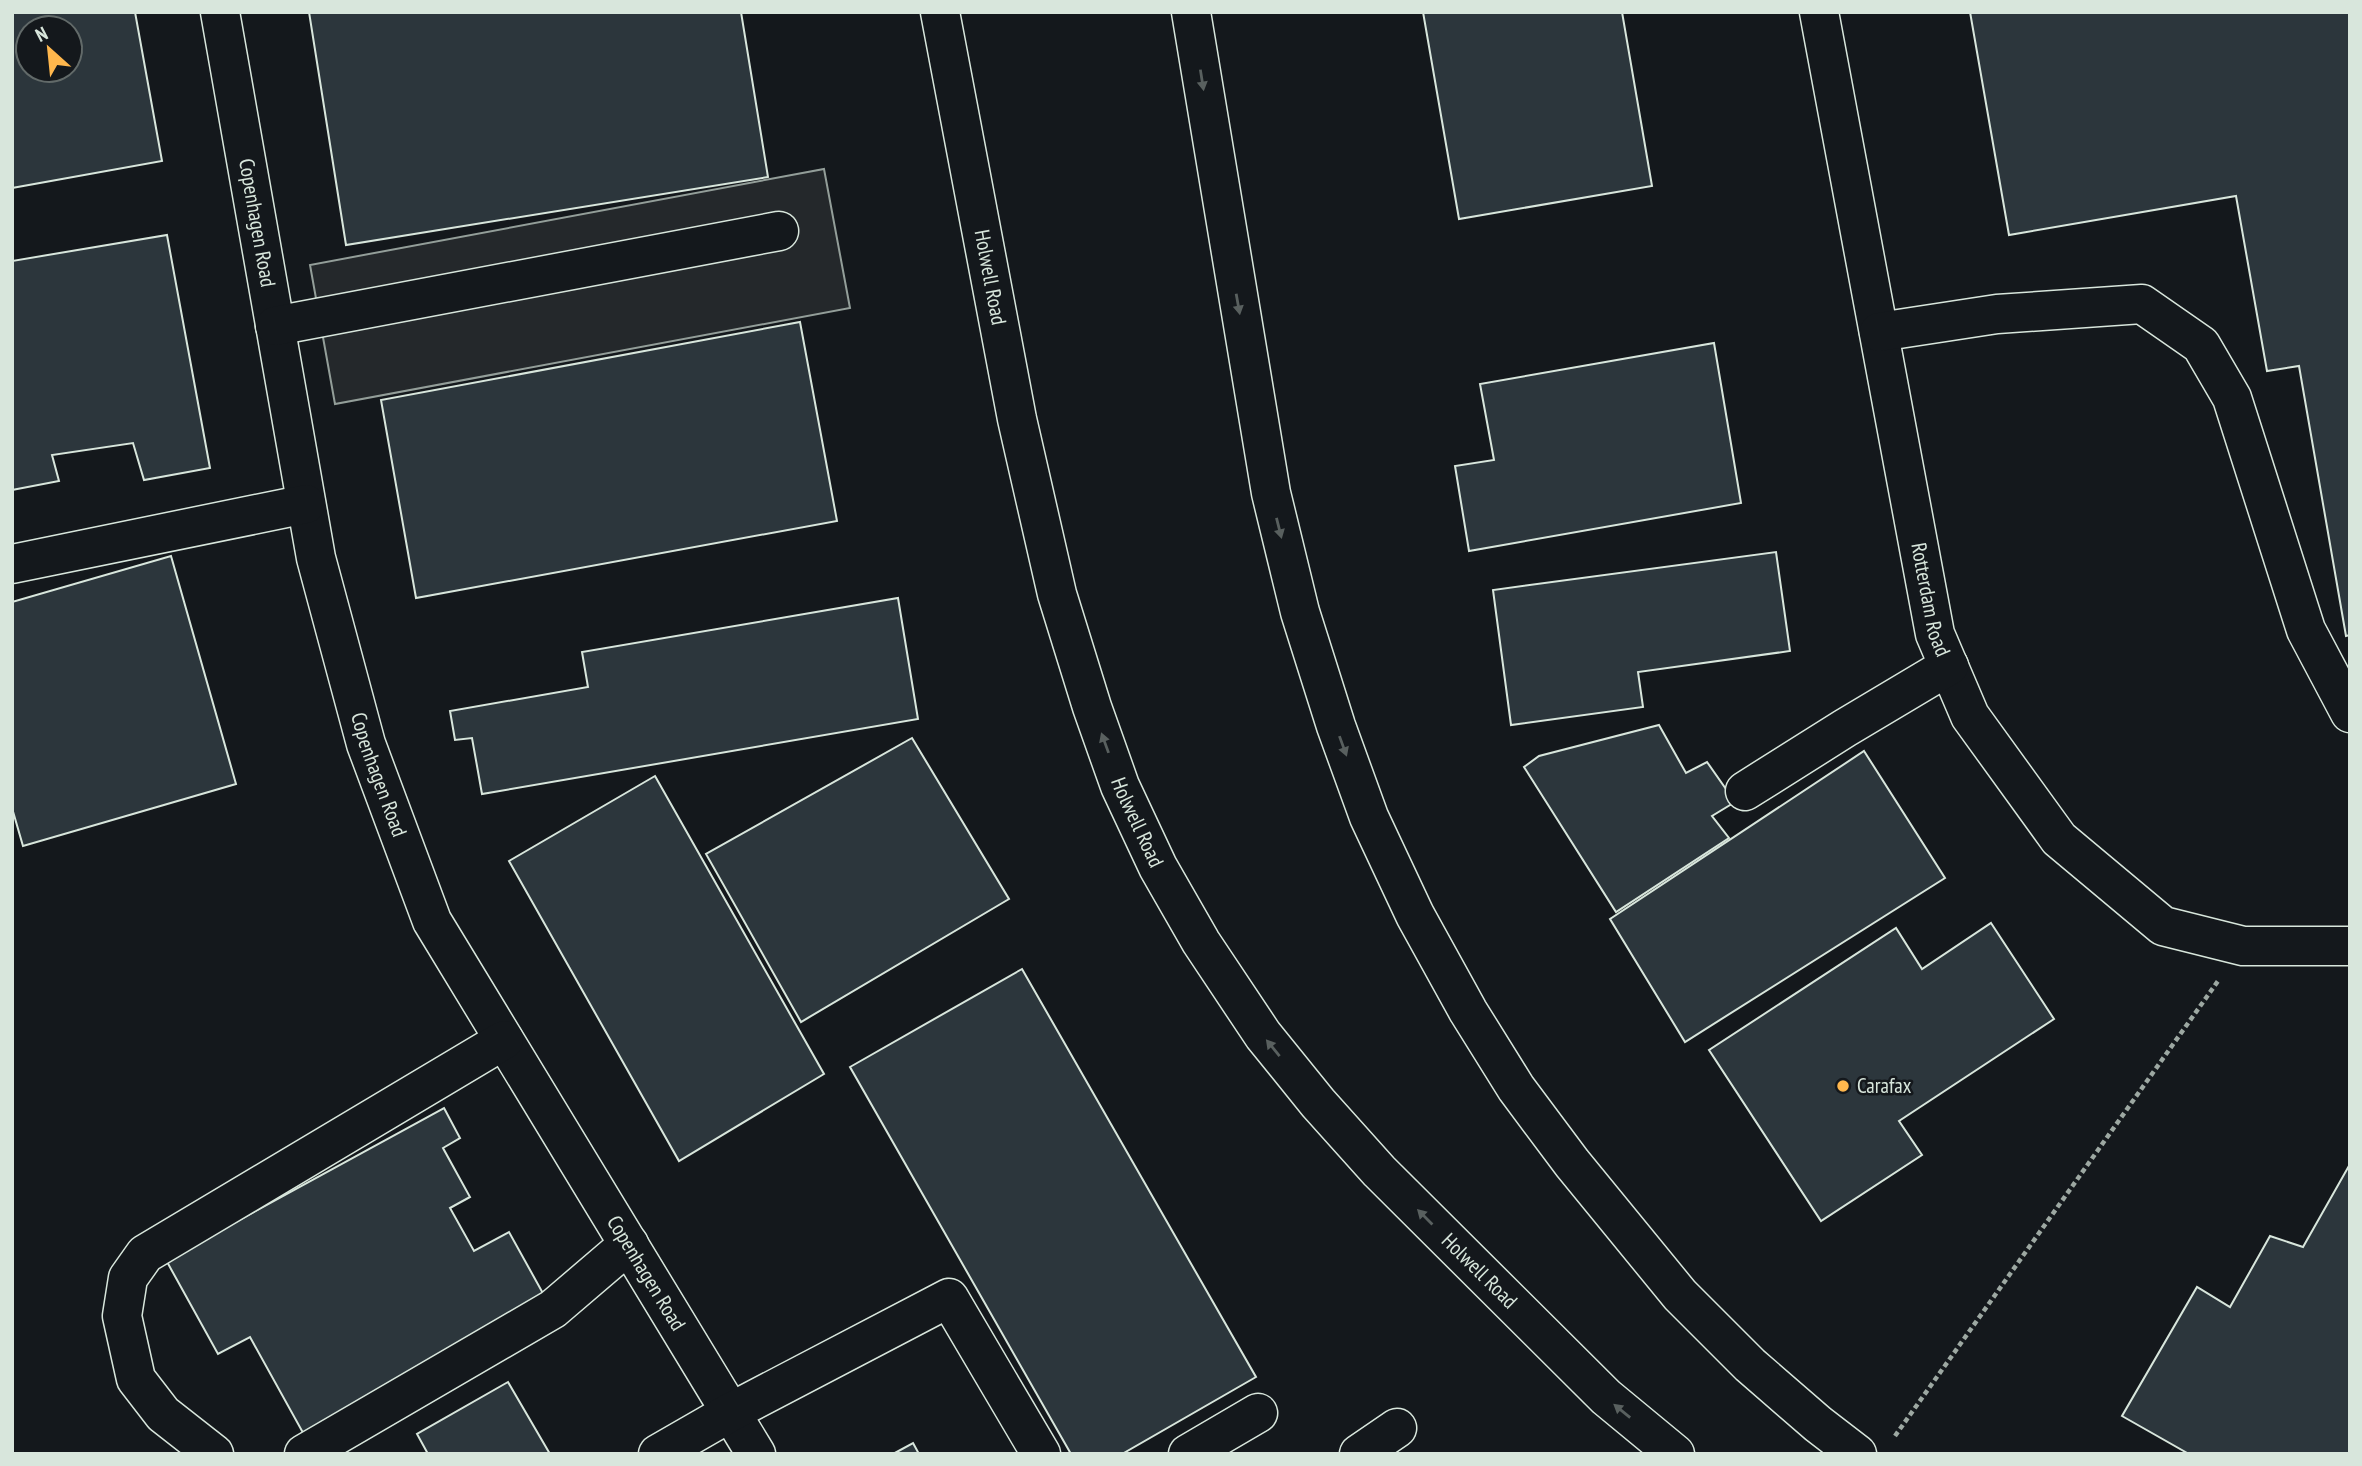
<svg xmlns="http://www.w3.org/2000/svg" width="2362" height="1466" font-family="'PT Sans Narrow',sans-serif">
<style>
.parking{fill:#24282b;stroke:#939e99;stroke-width:2}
.building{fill:#2c363c;stroke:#d8e6dc;stroke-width:2;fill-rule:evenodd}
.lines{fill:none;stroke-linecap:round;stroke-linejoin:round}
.minor-casing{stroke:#d8e6dc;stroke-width:41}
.highway-casing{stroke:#d8e6dc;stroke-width:41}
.path{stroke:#9da8a2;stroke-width:4.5;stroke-dasharray:5 3.5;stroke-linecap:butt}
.minor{stroke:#14181c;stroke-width:38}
.highway{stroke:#14181c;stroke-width:38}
.oneway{fill:#59605f}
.poi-dot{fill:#ffb74d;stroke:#14181c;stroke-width:2.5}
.labels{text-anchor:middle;stroke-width:5;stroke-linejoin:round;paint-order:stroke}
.street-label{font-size:21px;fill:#d8e6dc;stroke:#14181c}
.poi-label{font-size:21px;fill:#d8e6dc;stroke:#14181c;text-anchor:start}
</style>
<rect width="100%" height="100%" fill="#14181c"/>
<path class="parking" d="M 824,169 L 850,308 L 335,404 L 310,265 Z"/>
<g class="building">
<path d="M 12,12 L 135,12 L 162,161 L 12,188 ZM 28,28 L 70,28 L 70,70 L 28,70 Z"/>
<path d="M 309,12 L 741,12 L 768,177 L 346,245 Z"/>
<path d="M 1423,12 L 1622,12 L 1652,186 L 1459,219 Z"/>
<path d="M 1970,12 L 2350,12 L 2350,635 L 2346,636 L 2299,366 L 2267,371 L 2236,196 L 2009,235 Z"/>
<path d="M 167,235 L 210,468 L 144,480 L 133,443 L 52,455 L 59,481 L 12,490 L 12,261 Z"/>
<path d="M 800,322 L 837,521 L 416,598 L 381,400 Z"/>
<path d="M 1714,343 L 1741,503 L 1469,551 L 1455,466 L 1494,460 L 1480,384 Z"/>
<path d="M 1776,552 L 1790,651 L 1638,672 L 1643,707 L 1511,725 L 1493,590 Z"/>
<path d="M 171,556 L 236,784 L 23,846 L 12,808 L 12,602 Z"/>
<path d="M 898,598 L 918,719 L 482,794 L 472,738 L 455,740 L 450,711 L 588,687 L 582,652 Z"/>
<path d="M 1659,725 L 1686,773 L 1707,762 L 1735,802 L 1712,816 L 1729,838 L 1616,912 L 1524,767 L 1539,756 Z"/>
<path d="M 912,738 L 1009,899 L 801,1022 L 706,854 Z"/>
<path d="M 1864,751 L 1945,878 L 1685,1042 L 1610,919 Z"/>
<path d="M 655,776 L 824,1074 L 679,1161 L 509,861 Z"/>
<path d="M 1991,923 L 2054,1019 L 1899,1121 L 1922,1155 L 1821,1221 L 1709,1050 L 1896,928 L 1922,969 Z"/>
<path d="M 1022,969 L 1256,1377 L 1122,1454 L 1071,1454 L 850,1067 Z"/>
<path d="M 444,1108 L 460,1138 L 443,1148 L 470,1197 L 450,1208 L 474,1251 L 509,1232 L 550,1306 L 307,1440 L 250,1337 L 218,1354 L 166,1260 Z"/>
<path d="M 2350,1164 L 2350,1454 L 2189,1454 L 2122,1416 L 2197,1287 L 2230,1307 L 2270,1236 L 2303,1247 Z"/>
<path d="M 508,1382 L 550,1454 L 428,1454 L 417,1434 Z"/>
<path d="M 913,1443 L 919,1454 L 893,1454 Z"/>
</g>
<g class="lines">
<g class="minor-casing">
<g id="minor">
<path id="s1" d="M 220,12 L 316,558 L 366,744 L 432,921 L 756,1454"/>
<path id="s2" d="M 1819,12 L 1935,634 L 1970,716 L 2059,839 L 2163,926 L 2243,946 L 2350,946"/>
<path d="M 275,326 L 779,231"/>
<path d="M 1879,332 L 1997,314 L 2142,304 L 2201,345 L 2232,398 L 2306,630 L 2350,713"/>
<path d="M 12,564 L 306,504"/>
<path d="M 1745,791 L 1845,728 L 1949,666"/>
<path d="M 214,1454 L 163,1414 L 136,1379 L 122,1316 L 128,1278 L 145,1254 L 504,1040"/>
<path d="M 304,1454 L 553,1309 L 629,1244"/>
<path d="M 658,1454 L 731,1412 L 949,1298 L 1041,1454"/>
<path d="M 1188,1454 L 1258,1413"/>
<path d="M 1359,1454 L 1397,1428"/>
</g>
</g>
<g class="highway-casing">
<g id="highway">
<path id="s3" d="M 940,12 L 1017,419 L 1057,594 L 1092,707 L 1120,786 L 1158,867 L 1201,942 L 1263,1035 L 1318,1103 L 1379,1171 L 1606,1397 L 1675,1454"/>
<path d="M 1191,12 L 1271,493 L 1300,612 L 1336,726 L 1369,817 L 1415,915 L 1468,1011 L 1516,1088 L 1572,1163 L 1680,1295 L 1750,1365 L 1818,1424 L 1857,1454"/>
</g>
</g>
<path class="path" d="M 1895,1436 L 2218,981"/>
<use href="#minor" class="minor"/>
<use href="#highway" class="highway"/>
</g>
<defs><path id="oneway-solid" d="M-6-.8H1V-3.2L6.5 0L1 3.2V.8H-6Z" transform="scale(1.75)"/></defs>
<g class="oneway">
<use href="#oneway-solid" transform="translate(1202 80) rotate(81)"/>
<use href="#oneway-solid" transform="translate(1238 304) rotate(80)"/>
<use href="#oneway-solid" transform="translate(1279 528) rotate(76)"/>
<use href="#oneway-solid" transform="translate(1105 743) rotate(-110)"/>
<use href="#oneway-solid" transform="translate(1343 746) rotate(70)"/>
<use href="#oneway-solid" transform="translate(1273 1048) rotate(-129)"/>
<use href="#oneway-solid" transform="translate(1425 1217) rotate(-135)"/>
<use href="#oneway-solid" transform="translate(1622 1411) rotate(-141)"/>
</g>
<circle class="poi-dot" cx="1843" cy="1086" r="7"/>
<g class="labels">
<g class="street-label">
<text dy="7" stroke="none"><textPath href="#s1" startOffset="214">Copenhagen Road</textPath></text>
<text dy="7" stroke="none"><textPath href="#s3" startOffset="270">Holwell Road</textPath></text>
<text dy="7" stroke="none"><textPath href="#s2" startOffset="598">Rotterdam Road</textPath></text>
<text dy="7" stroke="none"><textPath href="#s1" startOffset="780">Copenhagen Road</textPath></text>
<text dy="7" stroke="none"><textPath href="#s3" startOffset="836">Holwell Road</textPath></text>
<text dy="7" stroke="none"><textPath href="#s3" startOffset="1404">Holwell Road</textPath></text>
<text dy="7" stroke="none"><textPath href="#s1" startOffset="1348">Copenhagen Road</textPath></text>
</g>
<g class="poi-label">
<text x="1857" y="1093">Carafax</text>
</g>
</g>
<rect width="2362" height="1466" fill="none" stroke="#d8e6dc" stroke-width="28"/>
<g transform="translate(49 49) rotate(333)"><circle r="33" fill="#14181c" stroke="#626a69" stroke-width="2"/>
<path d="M0-5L12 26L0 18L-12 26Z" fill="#ffb74d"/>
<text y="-10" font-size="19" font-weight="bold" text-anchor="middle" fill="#d8e6dc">N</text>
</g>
</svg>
